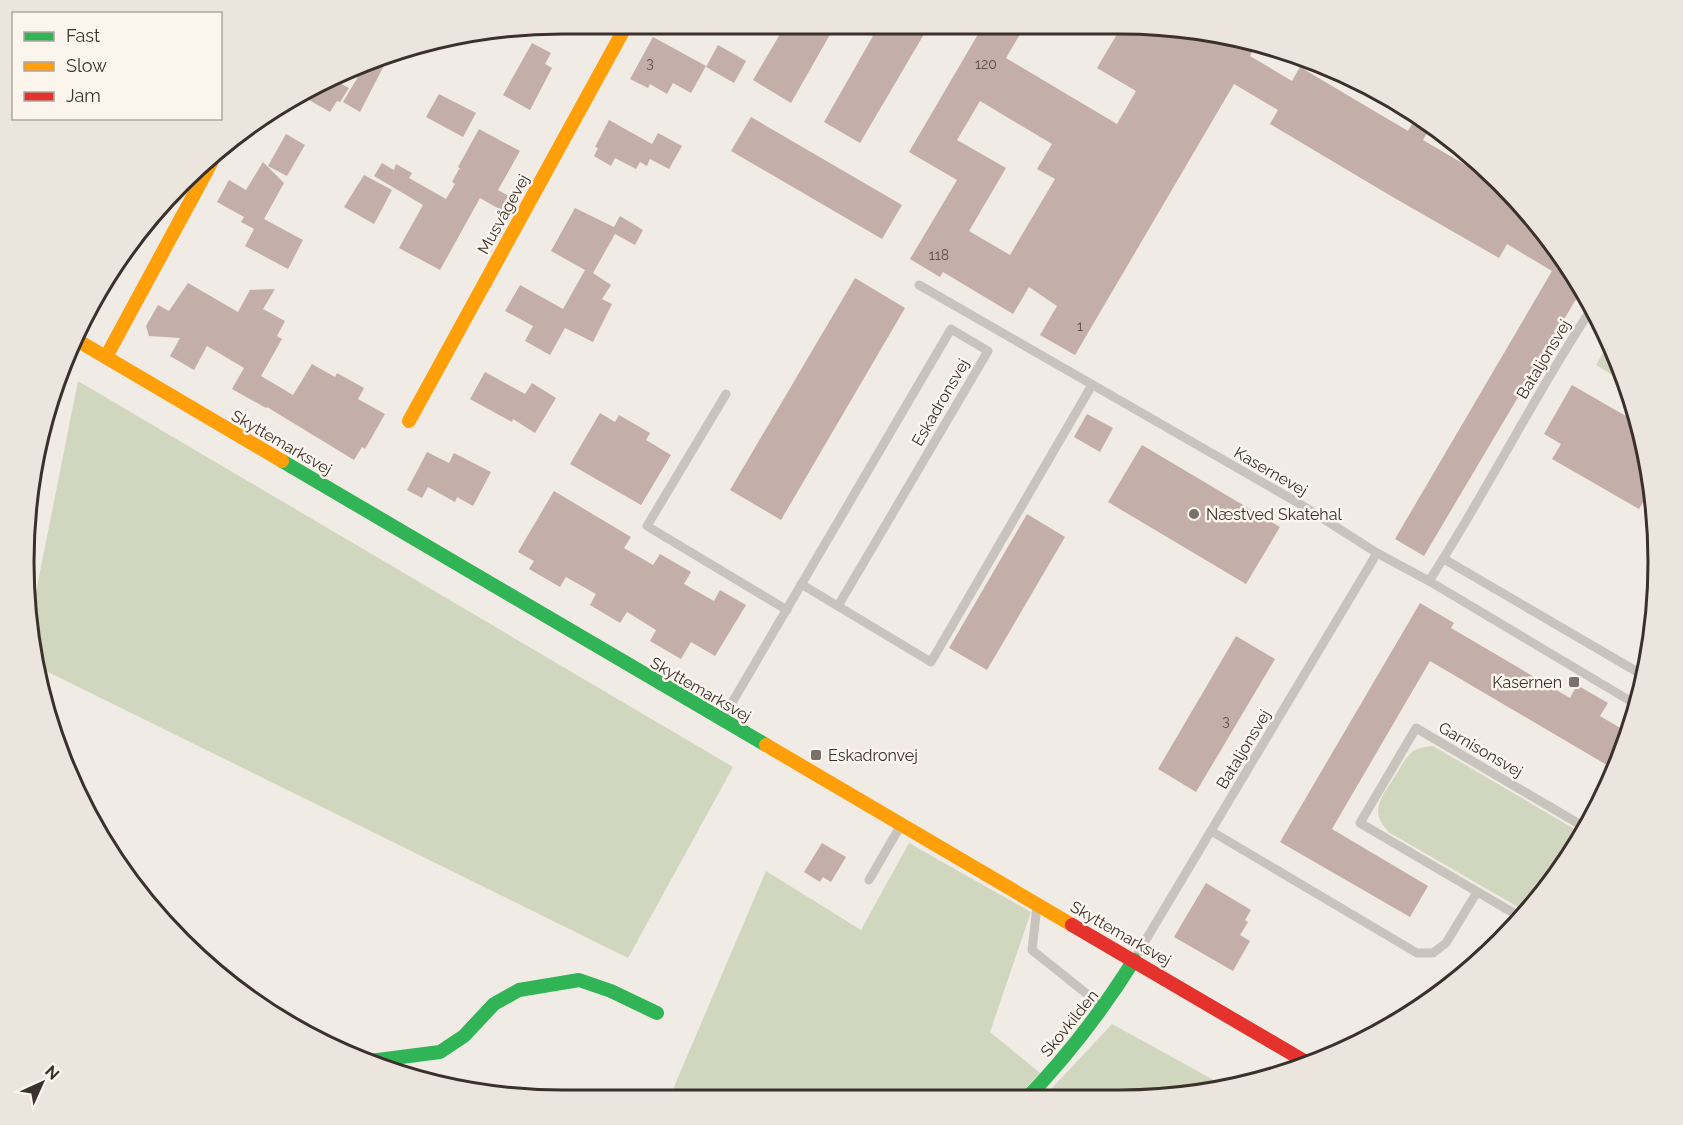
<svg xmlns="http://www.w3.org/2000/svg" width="1683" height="1125" font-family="Raleway,sans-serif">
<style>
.green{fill:#d1d6bf}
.building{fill:#c3afa7;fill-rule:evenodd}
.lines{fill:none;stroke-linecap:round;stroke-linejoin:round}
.lane{stroke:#c9c3be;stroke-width:9}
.fast{stroke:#30b455;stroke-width:14}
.slow{stroke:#ff9f0a;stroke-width:14}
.jam{stroke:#e5322d;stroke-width:14}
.poi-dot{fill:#7a716c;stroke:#fbf5ee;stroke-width:2}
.labels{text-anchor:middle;stroke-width:5;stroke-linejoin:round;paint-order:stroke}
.number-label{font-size:14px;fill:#5d504a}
.street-label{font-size:16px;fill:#3b302b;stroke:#fbf5ee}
.poi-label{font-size:16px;fill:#3b302b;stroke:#fbf5ee;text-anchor:start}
.rim{fill:none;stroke:#3b302b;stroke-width:3}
</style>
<rect width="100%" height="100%" fill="#f0ebe5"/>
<g class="green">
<path d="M 1610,341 L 1618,356 L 1626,383 L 1596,365 Z"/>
<path d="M 78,381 L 733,767 L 628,958 L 34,665 L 31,617 Z"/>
<path d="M 1433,746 L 1583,834 L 1568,861 L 1527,912 L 1390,833 C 1367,812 1382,797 1395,776 C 1400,769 1405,758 1411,753 C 1417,747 1426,747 1433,746 Z"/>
<path d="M 909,843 L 1031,912 L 990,1032 L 1040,1073 L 1013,1101 L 668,1101 L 766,871 L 861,930 Z"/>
<path d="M 1112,1024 L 1230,1089 L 1121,1101 L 1040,1101 Z"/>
</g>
<g class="building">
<path d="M 786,24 L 836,24 L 791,103 L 753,80 Z"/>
<path d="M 852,24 L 930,24 L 860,143 L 824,122 L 873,36 Z"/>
<path d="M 984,24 L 1026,24 L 1006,58 L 1117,124 L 1136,91 L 1097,68 L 1123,24 L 1221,34 L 1252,52 L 1250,56 L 1292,81 L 1300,67 L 1408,131 L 1412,124 L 1427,133 L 1423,140 L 1508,190 L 1525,211 L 1522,217 L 1537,225 L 1568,263 L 1582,289 L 1424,556 L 1395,539 L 1552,271 L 1507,244 L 1499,258 L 1391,196 L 1270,124 L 1278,110 L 1234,84 L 1075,355 L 1040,335 L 1057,306 L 1029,287 L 1013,314 L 943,272 L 940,277 L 910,259 L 957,180 L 909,152 ZM 980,101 L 1052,144 L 1037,169 L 1055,179 L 1010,255 L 969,231 L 1006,168 L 957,140 Z"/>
<path d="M 653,37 L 706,66 L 691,93 L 673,83 L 667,94 L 650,84 L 648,88 L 630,79 Z"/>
<path d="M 532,43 L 551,53 L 545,64 L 552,68 L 530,110 L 503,95 Z"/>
<path d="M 718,45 L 746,61 L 734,83 L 706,67 Z"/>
<path d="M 391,52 L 360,112 L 343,102 L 365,65 Z"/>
<path d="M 334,80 L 349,88 L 340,102 L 337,101 L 330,112 L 302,96 Z"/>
<path d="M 439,94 L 476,113 L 463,137 L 426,117 Z"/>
<path d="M 751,117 L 902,205 L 882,239 L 731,151 Z"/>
<path d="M 609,120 L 652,144 L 658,133 L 682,146 L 669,169 L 650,159 L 647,166 L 640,162 L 636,169 L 615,158 L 611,166 L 594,156 L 598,148 L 595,147 Z"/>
<path d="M 479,129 L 520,151 L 498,190 L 509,196 L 501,210 L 480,198 L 440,270 L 399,248 L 423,205 L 374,176 L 382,163 L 394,170 L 396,164 L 412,173 L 409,178 L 446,199 L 455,184 L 452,182 L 459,169 L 462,170 L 458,167 Z"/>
<path d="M 286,134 L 305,145 L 287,176 L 268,166 Z"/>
<path d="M 263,162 L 284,183 L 264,219 L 303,240 L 288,269 L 245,246 L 254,229 L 241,222 L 244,217 L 217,202 L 229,180 L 246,190 Z"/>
<path d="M 364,175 L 392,190 L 374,224 L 344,207 Z"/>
<path d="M 575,208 L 614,227 L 620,216 L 643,230 L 635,245 L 615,234 L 593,273 L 611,285 L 602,299 L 612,304 L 593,342 L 565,328 L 550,355 L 525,341 L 533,326 L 505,311 L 520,285 L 563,309 L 585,270 L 551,251 Z"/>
<path d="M 855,278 L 905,308 L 781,520 L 730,490 Z"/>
<path d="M 188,283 L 238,312 L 250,290 L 275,289 L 263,309 L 285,321 L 277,336 L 282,339 L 261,376 L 293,395 L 312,364 L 335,377 L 337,373 L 364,388 L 358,399 L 385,414 L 365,449 L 362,447 L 354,460 L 267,407 L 266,408 L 232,389 L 244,368 L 207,346 L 194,370 L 170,356 L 180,338 L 149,336 L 146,326 L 158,305 L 169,311 Z"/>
<path d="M 485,372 L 525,394 L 532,383 L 556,398 L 535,433 L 513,419 L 512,422 L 470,399 Z"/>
<path d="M 1572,385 L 1638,423 L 1649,457 L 1652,487 L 1639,509 L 1552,459 L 1561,444 L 1544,434 Z"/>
<path d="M 600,413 L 615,422 L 619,415 L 650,433 L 646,440 L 671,455 L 641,505 L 570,464 Z"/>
<path d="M 1087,414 L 1113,428 L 1100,452 L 1074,437 Z"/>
<path d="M 1142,445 L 1280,527 L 1246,584 L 1108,502 Z"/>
<path d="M 427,452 L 449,463 L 454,453 L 491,472 L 473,506 L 457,497 L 455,502 L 428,487 L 422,498 L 407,490 Z"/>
<path d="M 554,491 L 631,537 L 624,548 L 653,565 L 660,554 L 691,572 L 684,584 L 714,601 L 720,590 L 746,605 L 715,656 L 691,642 L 681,659 L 650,641 L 656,630 L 627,612 L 620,623 L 590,605 L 596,594 L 566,577 L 560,587 L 529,569 L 534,561 L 518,552 Z"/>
<path d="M 1027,514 L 1065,537 L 987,670 L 949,648 Z"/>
<path d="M 1420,603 L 1454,623 L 1451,628 L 1570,698 L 1577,685 L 1608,703 L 1600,716 L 1629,733 L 1617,771 L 1430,661 L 1332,829 L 1428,886 L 1410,917 L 1280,842 Z"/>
<path d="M 1236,636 L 1275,659 L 1196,792 L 1158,769 Z"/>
<path d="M 822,843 L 846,857 L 831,882 L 823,877 L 820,882 L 804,872 Z"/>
<path d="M 1206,883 L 1251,910 L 1245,920 L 1248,922 L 1240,935 L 1250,941 L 1233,971 L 1174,937 Z"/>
</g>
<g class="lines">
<g class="lane">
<path d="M 1335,71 L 1407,114"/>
<path d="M 919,285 L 1300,504 L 1377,553 L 1429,581 L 1637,705"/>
<path d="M 726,394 L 647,526 L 787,610"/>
<path d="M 1444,559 L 1646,677"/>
<path d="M 1429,581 C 1487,492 1533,397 1592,308"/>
<path d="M 801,584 L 931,662 L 1092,385"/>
<path d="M 723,718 L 951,329 L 988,351 L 838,606"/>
<path d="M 1211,831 L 1417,953 L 1433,953 L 1446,943 L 1477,892"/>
<path d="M 869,880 L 901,825"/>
<path d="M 1037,906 L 1032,950 L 1102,1006"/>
<path d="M 1522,918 L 1360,823 L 1416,728 L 1586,828"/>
<path d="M 1135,958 L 1377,553"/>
</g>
<g class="fast">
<path d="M 282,461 L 766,745"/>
<path d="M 370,1061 L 440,1052 L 464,1036 L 494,1004 L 519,990 L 579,980 L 611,991 L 657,1013"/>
<path d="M 1024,1101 C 1066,1058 1102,1011 1134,960"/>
</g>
<g class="slow">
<path d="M 75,339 L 282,461"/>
<path d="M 106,357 L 211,163"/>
<path d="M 409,421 L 627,24"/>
<path d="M 766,745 L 1072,925"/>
</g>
<path class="jam" d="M 1072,925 L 1311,1065"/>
</g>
<g class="poi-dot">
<circle cx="1194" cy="514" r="6"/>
<rect x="1568" y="676" width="12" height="12" rx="3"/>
<rect x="810" y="749" width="12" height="12" rx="3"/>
</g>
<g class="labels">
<g class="number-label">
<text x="650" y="68">3</text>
<text x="986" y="69">120</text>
<text x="939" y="260">118</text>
<text x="1080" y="331">1</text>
<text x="1226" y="726">3</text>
</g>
<g class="street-label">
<text transform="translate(503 214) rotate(-61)" y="6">Musvågevej</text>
<text transform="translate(1543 359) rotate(-59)" y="6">Bataljonsvej</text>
<text transform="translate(940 402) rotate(-60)" y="6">Eskadronsvej</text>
<text transform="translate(282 442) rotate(30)" y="6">Skyttemarksvej</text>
<text transform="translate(1271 471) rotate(30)" y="6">Kasernevej</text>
<text transform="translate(701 689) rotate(30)" y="6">Skyttemarksvej</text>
<text transform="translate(1243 749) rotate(-59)" y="6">Bataljonsvej</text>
<text transform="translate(1481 749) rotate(30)" y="6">Garnisonsvej</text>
<text transform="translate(1121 933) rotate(30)" y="6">Skyttemarksvej</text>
<text transform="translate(1069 1023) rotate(-51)" y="6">Skovkilden</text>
</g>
<g class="poi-label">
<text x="1206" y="520">Næstved Skatehal</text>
<text x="1562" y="688" text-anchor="end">Kasernen</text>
<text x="828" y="761">Eskadronvej</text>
</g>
</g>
<path d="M0 0H1683V1125H0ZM562 34H1120A528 528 0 0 1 1648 562V562A528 528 0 0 1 1120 1090H562A528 528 0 0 1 34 562V562A528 528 0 0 1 562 34Z" fill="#ece5de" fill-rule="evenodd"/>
<path class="rim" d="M562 34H1120A528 528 0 0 1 1648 562V562A528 528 0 0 1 1120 1090H562A528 528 0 0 1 34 562V562A528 528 0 0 1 562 34Z"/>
<rect x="12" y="12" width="210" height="108" fill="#fbf5ee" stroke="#aea6a0" stroke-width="1.5"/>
<rect x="24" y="32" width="30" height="9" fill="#30b455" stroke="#aea6a0" stroke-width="1.5"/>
<text x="66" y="42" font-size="18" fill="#3b302b">Fast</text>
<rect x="24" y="62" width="30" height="9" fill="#ff9f0a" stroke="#aea6a0" stroke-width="1.5"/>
<text x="66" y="72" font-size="18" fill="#3b302b">Slow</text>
<rect x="24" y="92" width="30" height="9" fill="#e5322d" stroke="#aea6a0" stroke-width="1.5"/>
<text x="66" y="102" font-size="18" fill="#3b302b">Jam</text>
<g transform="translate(42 1083) rotate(45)" stroke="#fbf5ee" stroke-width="4.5" paint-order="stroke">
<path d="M0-4.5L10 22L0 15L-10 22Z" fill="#3b302b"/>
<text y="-9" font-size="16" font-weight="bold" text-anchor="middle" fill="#3b302b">N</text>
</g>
</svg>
